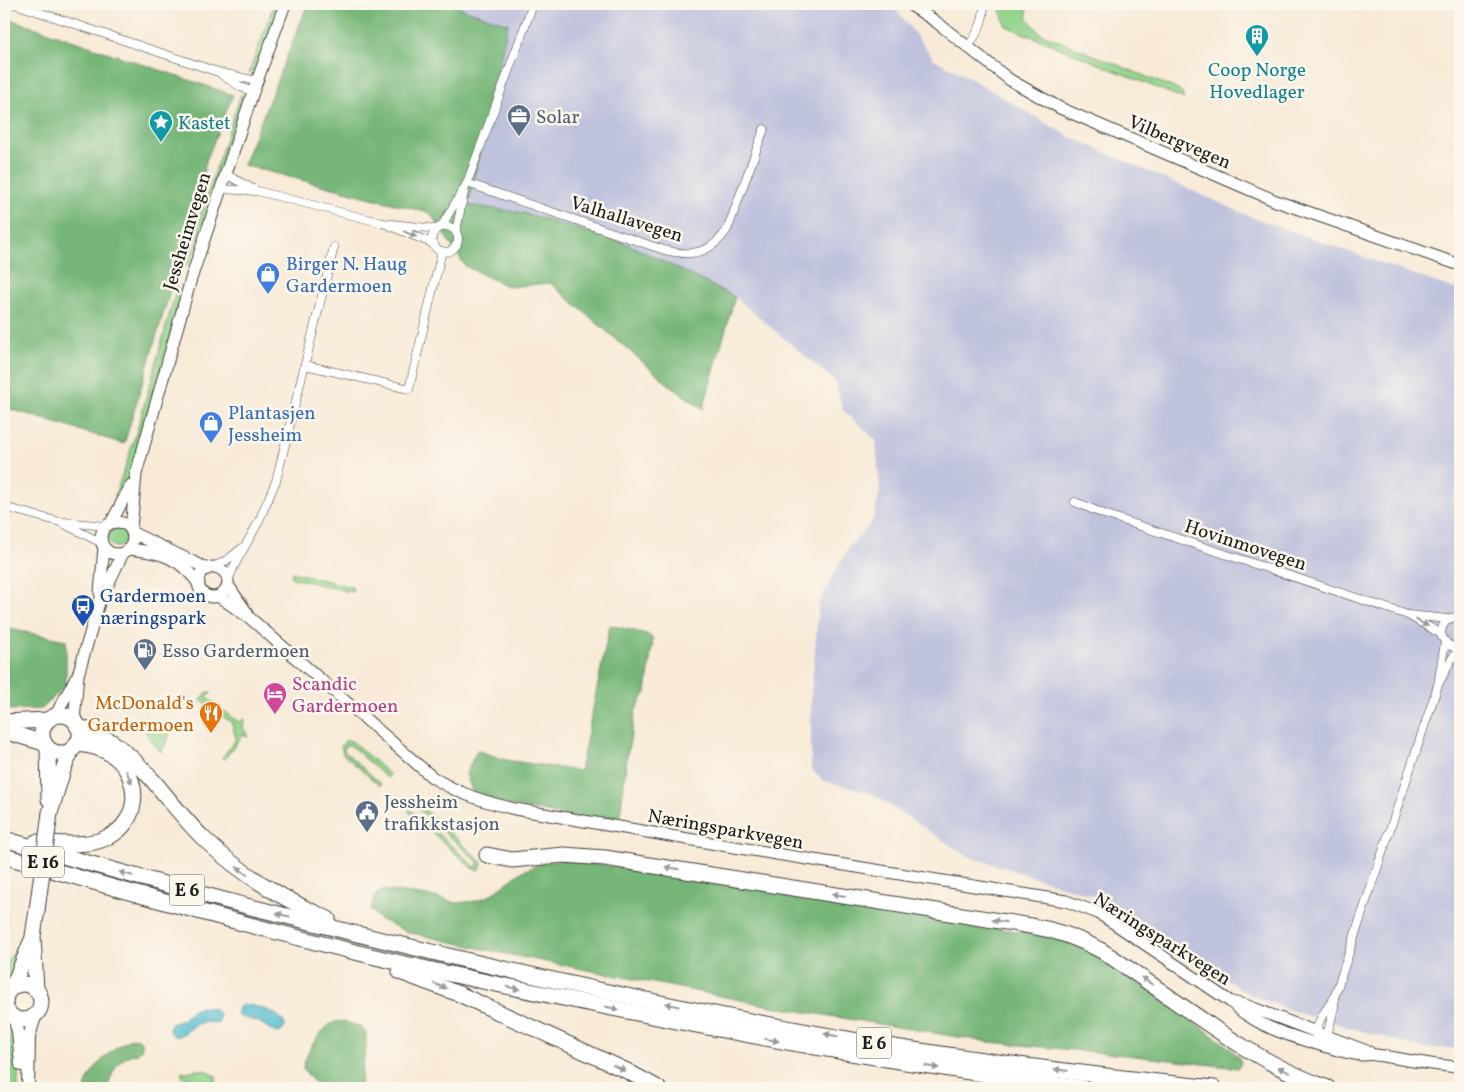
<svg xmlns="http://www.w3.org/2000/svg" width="1464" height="1092" font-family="Vollkorn,serif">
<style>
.industrial{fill:#bfc2dd}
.green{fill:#93d58d;stroke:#587854}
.forest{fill:#76b678;stroke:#49694a}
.water{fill:#51bccd;stroke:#366c74}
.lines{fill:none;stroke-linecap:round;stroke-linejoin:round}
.street-casing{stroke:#3d3b38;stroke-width:9}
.secondary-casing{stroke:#3d3b38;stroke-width:13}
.primary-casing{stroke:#3d3b38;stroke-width:14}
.highway-casing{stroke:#3d3b38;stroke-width:17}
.street{stroke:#fff;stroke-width:8}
.secondary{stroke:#fff;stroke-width:11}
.primary{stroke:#fff;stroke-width:12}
.highway{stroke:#fff;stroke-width:15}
.highway-bridge-casing{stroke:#3d3b38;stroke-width:17;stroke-linecap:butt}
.highway-bridge{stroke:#fff;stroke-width:15}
.oneway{fill:#999}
.labels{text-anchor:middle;stroke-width:5;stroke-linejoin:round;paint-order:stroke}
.shield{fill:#fbf7ec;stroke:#5f5e5a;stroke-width:1}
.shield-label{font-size:18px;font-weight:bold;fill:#1c1c1c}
.culture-label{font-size:19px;fill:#0d838f;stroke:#fbf7ec}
.service-label{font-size:19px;fill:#4e5e75;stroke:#fbf7ec;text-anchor:start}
.street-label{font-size:19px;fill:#1c1c1c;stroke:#fbf7ec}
.shop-label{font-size:19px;fill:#366cbe;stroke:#fbf7ec;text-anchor:start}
.transit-label{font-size:19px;fill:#164399;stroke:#fbf7ec;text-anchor:start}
.hotel-label{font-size:19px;fill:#b23c85;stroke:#fbf7ec;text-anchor:start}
.food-label{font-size:19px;fill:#c56008;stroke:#fbf7ec;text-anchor:end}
</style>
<rect width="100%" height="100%" fill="#fbf7ec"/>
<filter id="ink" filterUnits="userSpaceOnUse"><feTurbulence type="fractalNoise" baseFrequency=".02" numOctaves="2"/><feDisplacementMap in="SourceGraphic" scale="10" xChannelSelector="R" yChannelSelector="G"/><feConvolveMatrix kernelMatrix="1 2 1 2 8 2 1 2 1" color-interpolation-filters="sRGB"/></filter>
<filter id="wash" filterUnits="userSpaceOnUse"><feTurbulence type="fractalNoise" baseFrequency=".0096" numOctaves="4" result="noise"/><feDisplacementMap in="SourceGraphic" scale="20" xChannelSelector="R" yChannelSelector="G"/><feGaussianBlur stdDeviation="1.12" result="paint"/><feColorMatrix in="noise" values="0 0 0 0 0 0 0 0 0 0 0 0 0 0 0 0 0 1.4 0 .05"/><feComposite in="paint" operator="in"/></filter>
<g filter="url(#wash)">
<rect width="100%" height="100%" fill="#f8ead7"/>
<path class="industrial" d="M 448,4 L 892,4 L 934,59 L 975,81 L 1066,135 L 1254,218 L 1460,291 L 1460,1048 L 1426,1049 L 1301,1014 L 1248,994 L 1129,914 L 1104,899 L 967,856 L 871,793 L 824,781 L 811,769 L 811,697 L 819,601 L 849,547 L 872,522 L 880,491 L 876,440 L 842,409 L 836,382 L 735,297 L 524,213 L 467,205 L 508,24 Z"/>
<g class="green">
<path d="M 274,4 L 281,4 L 256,69 L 249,73 Z"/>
<path d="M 998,4 L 1026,4 L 1028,19 L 1040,33 L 1181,91 L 1184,99 L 1006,26 Z"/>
<path d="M 241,94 L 244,100 L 243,106 L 209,202 L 206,198 Z"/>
<path d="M 208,207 L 193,256 L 190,262 L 184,266 L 202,209 Z"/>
<path d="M 177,287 L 180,300 C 165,351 151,404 135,455 C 131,468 128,488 119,498 L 115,496 L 115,494 L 126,465 L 141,417 Z"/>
<circle cx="117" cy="538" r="9"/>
<path d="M 292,572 L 351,587 L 353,588 L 352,592 L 346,591 L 293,578 L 291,577 Z"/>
<path d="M 207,692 L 211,693 L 207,698 L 240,723 L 244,718 L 245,720 L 243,727 L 248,737 L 243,734 L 224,760 L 222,758 L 236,739 L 232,723 L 201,700 Z"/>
<path d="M 145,717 L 170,735 L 161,752 C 153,741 140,731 145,717 Z"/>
<path d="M 348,740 L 353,742 L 390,775 L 387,778 L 350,745 L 345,746 L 344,751 L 381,784 L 380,786 L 343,754 L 341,746 L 345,741 Z"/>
<path d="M 420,801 L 429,814 L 481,861 L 482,865 L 480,869 L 477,870 L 473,869 L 474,866 L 478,867 L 478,862 L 416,807 Z"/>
<path d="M 410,809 L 470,862 L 473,866 L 472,868 L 408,811 Z"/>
<path d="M 29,915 L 24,947 L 4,986 L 4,966 L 20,943 Z"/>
<path d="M 4,1017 C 19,1037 18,1065 18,1088 L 4,1088 Z"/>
<path d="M 197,1070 L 208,1071 L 213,1075 L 216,1076 L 216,1084 L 210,1088 L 198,1088 C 196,1080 192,1077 184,1078 L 181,1073 Z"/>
</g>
<g class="forest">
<path d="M 308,4 L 448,4 L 508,24 L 468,205 L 524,213 L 630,245 L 735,297 L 703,409 L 672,387 L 550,283 L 509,287 L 465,266 L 430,213 L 243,165 Z"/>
<path d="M 4,17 L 233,95 L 206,161 L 199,195 L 124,444 L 4,407 Z"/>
<path d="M 610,625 L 647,634 L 653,639 L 646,692 L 636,709 L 627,756 L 619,825 L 475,799 L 466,774 L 477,750 L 506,760 L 580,771 Z"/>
<path d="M 4,628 L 66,640 L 66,685 L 42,709 L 4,710 Z"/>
<path d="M 564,860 L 704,878 L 1055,938 L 1081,947 L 1112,964 L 1225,1044 L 1239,1057 L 1241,1063 L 1238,1068 L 1126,1055 L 989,1042 L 781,1008 L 506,954 L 407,932 L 379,919 L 371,910 L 375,896 L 382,890 L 435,897 L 456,903 L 476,901 L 489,896 L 523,871 L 545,862 Z"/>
<path d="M 343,1021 L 361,1027 L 366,1033 L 366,1050 L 363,1061 L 360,1088 L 319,1088 L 303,1069 C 304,1055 321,1027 335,1022 C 338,1021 341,1022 343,1021 Z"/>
<path d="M 132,1038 L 139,1039 C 142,1043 143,1046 141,1050 C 138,1054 133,1054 130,1055 C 116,1061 111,1075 108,1088 L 85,1088 C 92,1066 112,1048 132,1038 Z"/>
</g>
<g class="water">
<path d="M 242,1005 C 255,1005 284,1012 285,1027 L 281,1032 L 276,1033 L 259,1022 L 238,1016 L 237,1009 Z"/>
<path d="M 201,1007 C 208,1007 215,1008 219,1014 L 219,1022 C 212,1024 205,1021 199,1023 C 189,1027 177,1046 169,1030 L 171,1024 L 182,1020 L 193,1010 Z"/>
</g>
</g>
<g filter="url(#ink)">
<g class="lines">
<g class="street-casing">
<g id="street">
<path d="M 15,4 L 218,72 L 256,81"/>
<path d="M 968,47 C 978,32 984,22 984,4"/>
<path d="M 222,75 L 241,87 L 253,92"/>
<path d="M 225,174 L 257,191 L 383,223"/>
<path d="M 467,183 L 664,250 C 691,257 712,254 728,228 L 764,129"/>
<path d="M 221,189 L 255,191"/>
<circle cx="445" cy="239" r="13"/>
<path d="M 441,227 L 467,183 L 533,4"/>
<path d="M 456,231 L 465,188"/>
<path d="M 434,244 L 383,223 L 437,229"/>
<path d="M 305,365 L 409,389 L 442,251"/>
<path d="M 1075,502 L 1104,514 L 1408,615"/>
<path d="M 4,507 L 60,522 L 102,543"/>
<path d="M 64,522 L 106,526"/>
<path d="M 211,568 L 227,560 L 242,548"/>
<path d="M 228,581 L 234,566 L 258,523 L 276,481 L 334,247"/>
<path d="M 1460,617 C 1449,616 1442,622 1441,634 C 1444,643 1450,648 1460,647"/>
<path d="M 1441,634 L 1408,615 L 1448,619"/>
<path d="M 1445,642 L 1438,685 L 1451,660 L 1460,648"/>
<path d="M 4,918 L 5,924 L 4,932"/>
<path d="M 4,994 L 6,994"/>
<path d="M 1334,998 L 1438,685"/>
<path d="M 1334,998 L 1334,1008 L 1327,1036 L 1318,1044 L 1315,1032 L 1322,1016 Z"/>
<path d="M 4,1013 L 9,1014"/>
</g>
</g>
<g class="secondary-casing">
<g id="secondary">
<path d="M 909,4 L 935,21 L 1010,80 L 1060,108 L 1276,201 L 1460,265"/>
<circle cx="117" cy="538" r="16"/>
<path d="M 111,523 L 131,485"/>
<path d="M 131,529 L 136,474 L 191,279 L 253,92 L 285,4"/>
<path d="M 133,533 L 208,569"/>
<path d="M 129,549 C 161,552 179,557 199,584"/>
<circle cx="213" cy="582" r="15"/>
<path d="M 228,585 L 247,613"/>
<path d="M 100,593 L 104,547"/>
<path d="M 218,596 L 251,619 L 432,777 C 459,794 485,802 515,809 L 728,846 L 1066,901 L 1098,913 L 1115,924 L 1231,1002 C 1256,1027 1293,1037 1327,1047 C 1338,1050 1350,1054 1361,1055 C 1366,1055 1371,1054 1376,1055 C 1405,1059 1432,1066 1460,1067"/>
<path d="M 55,716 L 76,678"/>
<path d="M 74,721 L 78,675 L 99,603 L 123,553"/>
<path d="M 1231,1002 L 1245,1005 L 1369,1052"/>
</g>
</g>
<g class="primary-casing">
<g id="primary">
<path d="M 14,1018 L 18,1031 L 21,1065"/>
<path d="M 28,1088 L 29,1037 L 35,1016"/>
</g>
</g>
<g class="highway-casing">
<g id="highway">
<circle cx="61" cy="734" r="19"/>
<path d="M 4,722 L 48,720"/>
<path d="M 77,726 C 90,731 104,736 115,744 C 150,770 173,809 204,839 C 241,874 282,899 328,919"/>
<path d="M 4,731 L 44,743"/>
<path d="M 48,748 L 49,799"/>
<path d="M 50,813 L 63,770 L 72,749"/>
<path d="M 4,839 C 155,883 307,923 461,959 C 598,991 736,1020 875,1044 C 987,1062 1101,1076 1214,1088"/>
<path d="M 36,842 C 59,843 87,848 108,837 C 140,822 142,779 115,757 C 104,748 91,745 76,744"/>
<path d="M 487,855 L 512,860 L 564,855 L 605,858 L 1031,926 C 1057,930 1079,938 1102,951 C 1176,998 1244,1059 1328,1088"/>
<path d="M 4,856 C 123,891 242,924 363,954 C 444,974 525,990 607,1007 C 765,1040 923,1067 1083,1088"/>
<path d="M 400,972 L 459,994 L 627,1071 L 658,1088"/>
<circle cx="23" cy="1002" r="18"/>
<path d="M 13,986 L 31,942"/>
<path d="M 36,989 L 33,936 L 37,910"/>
</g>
</g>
<use href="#street" class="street"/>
<use href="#secondary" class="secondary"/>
<use href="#primary" class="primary"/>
<use href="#highway" class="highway"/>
<g class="highway-bridge-casing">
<path id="highway-bridge" d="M 37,910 L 50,813"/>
</g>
<use href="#highway-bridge" class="highway-bridge"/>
</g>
<defs><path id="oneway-solid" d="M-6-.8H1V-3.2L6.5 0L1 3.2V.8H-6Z" transform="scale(1.25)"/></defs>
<g class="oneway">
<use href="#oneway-solid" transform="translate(410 234) rotate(23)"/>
<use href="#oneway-solid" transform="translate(1422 623) rotate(28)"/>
<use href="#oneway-solid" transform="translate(129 777) rotate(66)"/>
<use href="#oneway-solid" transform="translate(672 868) rotate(-171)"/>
<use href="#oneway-solid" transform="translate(242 871) rotate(-143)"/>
<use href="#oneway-solid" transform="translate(126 874) rotate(-164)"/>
<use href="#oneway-solid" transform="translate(839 895) rotate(-171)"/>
<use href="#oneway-solid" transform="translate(283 915) rotate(-166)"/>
<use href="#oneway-solid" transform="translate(999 921) rotate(-171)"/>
<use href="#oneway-solid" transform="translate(1147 981) rotate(-146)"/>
<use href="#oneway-solid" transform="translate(440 986) rotate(22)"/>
<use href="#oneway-solid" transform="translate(513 988) rotate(12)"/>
<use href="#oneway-solid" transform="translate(672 1005) rotate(-168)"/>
<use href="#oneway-solid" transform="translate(612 1008) rotate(12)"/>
<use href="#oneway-solid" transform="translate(831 1035) rotate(-169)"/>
<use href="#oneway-solid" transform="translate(772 1040) rotate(10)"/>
<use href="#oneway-solid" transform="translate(932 1067) rotate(9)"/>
<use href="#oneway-solid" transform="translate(619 1068) rotate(25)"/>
<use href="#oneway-solid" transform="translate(1061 1070) rotate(-173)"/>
<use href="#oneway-solid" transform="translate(1284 1070) rotate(-153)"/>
</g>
</g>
<defs>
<g id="building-pin" transform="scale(1.25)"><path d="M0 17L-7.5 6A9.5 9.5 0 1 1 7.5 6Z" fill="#0f9aa8" stroke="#fbf7ec"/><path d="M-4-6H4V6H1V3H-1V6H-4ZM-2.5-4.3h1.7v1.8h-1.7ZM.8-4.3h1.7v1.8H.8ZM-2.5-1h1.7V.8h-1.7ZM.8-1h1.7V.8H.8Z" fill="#fff"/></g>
<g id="office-pin" transform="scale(1.25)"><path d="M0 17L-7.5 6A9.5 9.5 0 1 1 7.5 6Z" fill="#5c6f8a" stroke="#fbf7ec"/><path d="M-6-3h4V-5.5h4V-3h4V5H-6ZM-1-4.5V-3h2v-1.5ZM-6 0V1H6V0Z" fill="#fff"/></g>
<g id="sight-pin" transform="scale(1.25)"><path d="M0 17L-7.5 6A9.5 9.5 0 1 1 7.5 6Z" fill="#0f9aa8" stroke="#fbf7ec"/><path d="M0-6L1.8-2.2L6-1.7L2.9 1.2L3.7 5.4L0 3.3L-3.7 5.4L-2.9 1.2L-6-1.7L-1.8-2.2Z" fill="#fff"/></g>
<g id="shop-pin" transform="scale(1.25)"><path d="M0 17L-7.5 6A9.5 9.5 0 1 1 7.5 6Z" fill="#3f7fe0" stroke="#fbf7ec"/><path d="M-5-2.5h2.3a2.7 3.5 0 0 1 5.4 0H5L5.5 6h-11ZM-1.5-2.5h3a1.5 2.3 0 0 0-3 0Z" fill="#fff"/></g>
<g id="bus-pin" transform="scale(1.25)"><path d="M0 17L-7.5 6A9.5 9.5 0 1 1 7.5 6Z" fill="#1a4fb4" stroke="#fbf7ec"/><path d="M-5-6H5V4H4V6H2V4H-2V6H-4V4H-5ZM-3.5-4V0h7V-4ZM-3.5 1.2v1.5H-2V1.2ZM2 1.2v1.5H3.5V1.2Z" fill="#fff"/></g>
<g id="fuel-pin" transform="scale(1.25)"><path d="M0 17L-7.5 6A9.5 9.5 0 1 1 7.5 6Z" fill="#5c6f8a" stroke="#fbf7ec"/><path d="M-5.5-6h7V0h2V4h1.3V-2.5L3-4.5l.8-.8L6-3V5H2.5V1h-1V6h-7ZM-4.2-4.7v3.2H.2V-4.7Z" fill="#fff"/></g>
<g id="hotel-pin" transform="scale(1.25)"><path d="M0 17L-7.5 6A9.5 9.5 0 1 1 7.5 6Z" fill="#d1479c" stroke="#fbf7ec"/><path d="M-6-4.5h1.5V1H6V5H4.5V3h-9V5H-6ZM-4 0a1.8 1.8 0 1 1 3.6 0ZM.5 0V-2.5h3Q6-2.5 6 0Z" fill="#fff"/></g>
<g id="restaurant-pin" transform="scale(1.25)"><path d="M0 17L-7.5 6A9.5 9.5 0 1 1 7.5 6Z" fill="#e8710a" stroke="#fbf7ec"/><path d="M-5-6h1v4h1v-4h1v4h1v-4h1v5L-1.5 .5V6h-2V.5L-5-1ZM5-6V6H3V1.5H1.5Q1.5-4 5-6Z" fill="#fff"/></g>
<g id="civic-pin" transform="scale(1.25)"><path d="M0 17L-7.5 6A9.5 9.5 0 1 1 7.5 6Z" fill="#5c6f8a" stroke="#fbf7ec"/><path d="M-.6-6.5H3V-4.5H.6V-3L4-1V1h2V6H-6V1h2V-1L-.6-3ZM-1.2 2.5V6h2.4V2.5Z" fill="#fff"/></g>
</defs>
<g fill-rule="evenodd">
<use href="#building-pin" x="1257" y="36"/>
<use href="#office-pin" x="519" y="116"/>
<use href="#sight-pin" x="161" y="122"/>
<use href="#shop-pin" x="268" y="274"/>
<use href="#shop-pin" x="211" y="423"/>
<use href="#bus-pin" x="83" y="606"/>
<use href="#fuel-pin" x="145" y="650"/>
<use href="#hotel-pin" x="275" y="694"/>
<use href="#restaurant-pin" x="211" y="713"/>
<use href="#civic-pin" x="367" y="812"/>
</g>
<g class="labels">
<g class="shield">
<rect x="22" y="846.5" width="42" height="31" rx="4"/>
<rect x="169.5" y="874.5" width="35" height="31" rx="4"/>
<rect x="856.5" y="1027.5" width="35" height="31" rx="4"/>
</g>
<g class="shield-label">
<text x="43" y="868">E 16</text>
<text x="187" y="896">E 6</text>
<text x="874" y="1049">E 6</text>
</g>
<g class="culture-label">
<text x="1257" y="76">Coop Norge<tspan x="1257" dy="22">Hovedlager</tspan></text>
<text x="178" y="129" text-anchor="start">Kastet</text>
</g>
<g class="service-label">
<text x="536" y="123">Solar</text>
<text x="162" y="657">Esso Gardermoen</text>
<text x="384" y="808">Jessheim<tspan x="384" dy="22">trafikkstasjon</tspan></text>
</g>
<g class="street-label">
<text transform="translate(1180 141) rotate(23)" y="7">Vilbergvegen</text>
<text transform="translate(627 218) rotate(17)" y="7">Valhallavegen</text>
<text transform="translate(186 231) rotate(-73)" y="7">Jessheimvegen</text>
<text transform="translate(1246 544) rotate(18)" y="7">Hovinmovegen</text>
<text transform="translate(726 828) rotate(10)" y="7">Næringsparkvegen</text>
<text transform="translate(1163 938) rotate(32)" y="7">Næringsparkvegen</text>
</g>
<g class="shop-label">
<text x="286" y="270">Birger N. Haug<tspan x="286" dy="22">Gardermoen</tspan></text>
<text x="228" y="419">Plantasjen<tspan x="228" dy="22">Jessheim</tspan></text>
</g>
<g class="transit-label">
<text x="100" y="602">Gardermoen<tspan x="100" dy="22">næringspark</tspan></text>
</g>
<g class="hotel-label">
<text x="292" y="690">Scandic<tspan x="292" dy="22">Gardermoen</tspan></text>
</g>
<g class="food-label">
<text x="194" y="709">McDonald's<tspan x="194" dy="22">Gardermoen</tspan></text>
</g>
</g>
<rect width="1464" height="1092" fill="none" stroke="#fbf7ec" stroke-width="20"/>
</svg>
